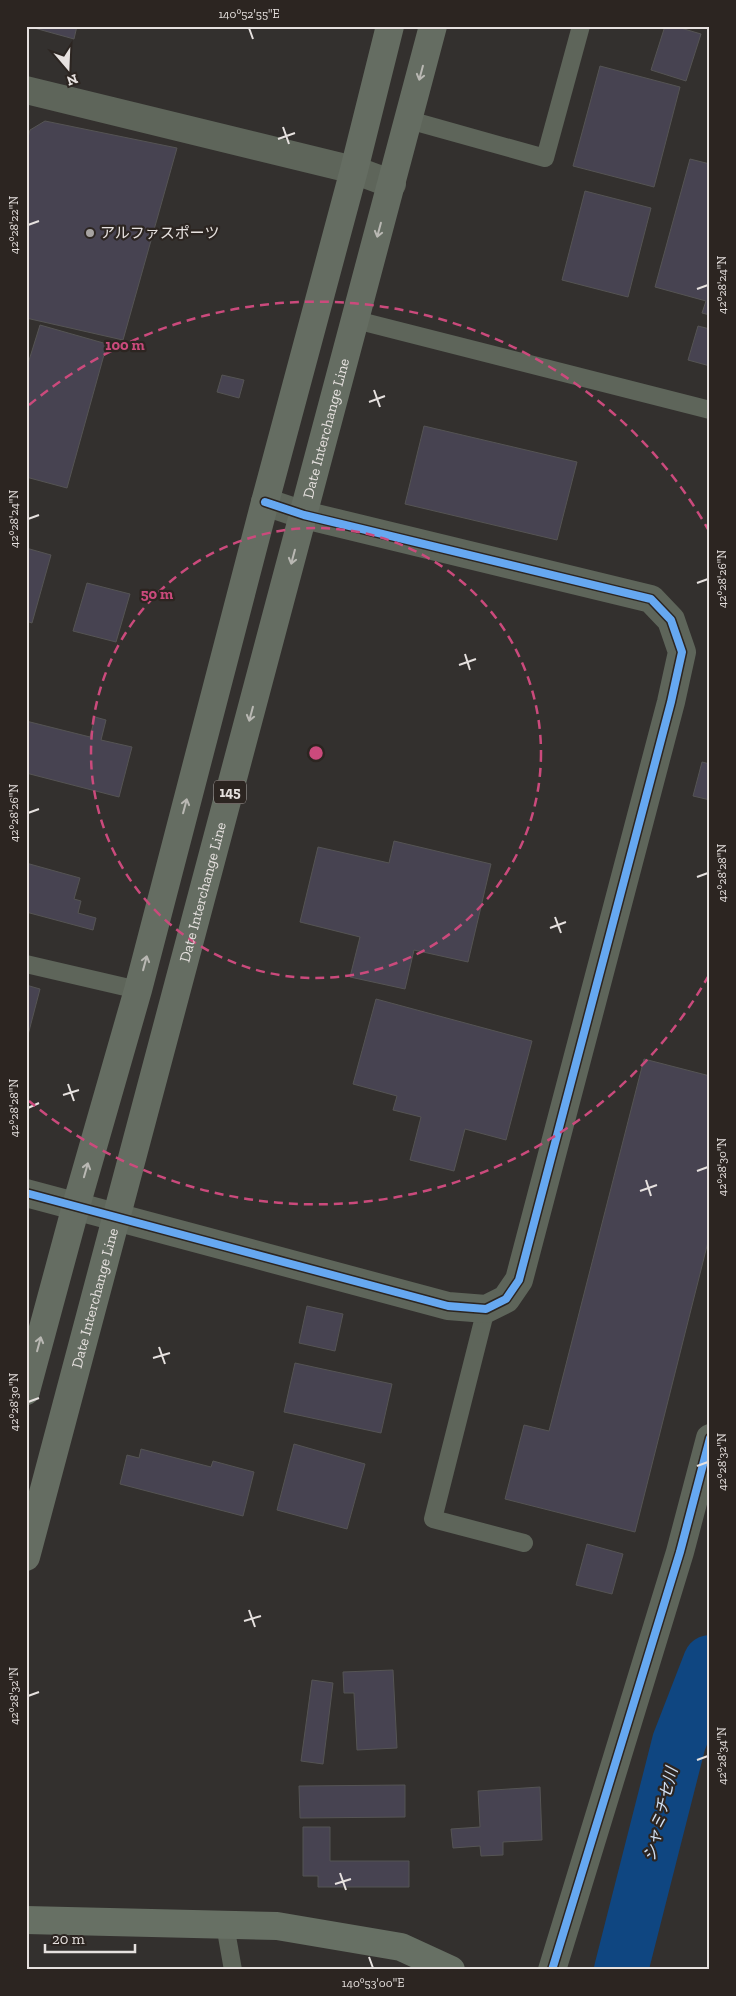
<svg xmlns="http://www.w3.org/2000/svg" width="736" height="1996" font-family="'Zilla Slab','Noto Sans JP',serif">
<style>
.lines{fill:none;stroke-linecap:round;stroke-linejoin:round}
.river{stroke:#0f4681;stroke-width:54}
.building{fill:#474351;stroke:#555454}
.lane{stroke:#5e655a;stroke-width:18}
.street{stroke:#5e655a;stroke-width:28}
.secondary{stroke:#677064;stroke-width:28}
.primary{stroke:#656d62;stroke-width:28}
.cycleway-casing{stroke:#2c2521;stroke-width:11}
.cycleway{stroke:#66a8f1;stroke-width:8}
.oneway{stroke:#b9b8b3}
.ticks{fill:none;stroke:#e6e1df;stroke-width:2}
.ring{fill:none;stroke:#cb4a7c;stroke-width:2.5;stroke-dasharray:9 6}
.poi-dot{fill:#a7a3a1;stroke:#2c2521;stroke-width:2}
.labels{text-anchor:middle;stroke-width:4.5;stroke-linejoin:round;paint-order:stroke}
.shield{fill:#2c2521;stroke:#aea9a6;stroke-width:1}
.shield-label{font-size:14px;font-weight:bold;fill:#e6e1df}
.poi-label{font-size:15px;fill:#e6e1df;stroke:#2c2521;text-anchor:start}
.street-label{font-size:15px;fill:#e6e1df;stroke:#2c2521}
.water-label{font-size:16px;font-style:italic;fill:#d2e1f4;stroke:#2c2521}
.centre{fill:#cb4a7c;stroke:#2c2521;stroke-width:2.5}
.ring-label{font-size:15px;text-anchor:middle;font-weight:bold;fill:#cb4a7c;stroke:#2c2521;stroke-width:4.5;stroke-linejoin:round;paint-order:stroke}
.neatline{fill:none;stroke:#e6e1df;stroke-width:2}
.ticks-label{font-size:12px;text-anchor:middle;fill:#e6e1df}
</style>
<rect width="100%" height="100%" fill="#33302e"/>
<g class="lines">
<path class="river" d="M 621,1970 L 679,1742 L 710,1662"/>
</g>
<g class="building">
<path d="M 27,26 L 77,26 L 74,39 Z"/>
<path d="M 665,26 L 674,26 L 701,34 L 686,81 L 651,70 Z"/>
<path d="M 600,66 L 680,87 L 654,187 L 573,166 Z"/>
<path d="M 45,121 L 177,148 L 123,340 L 26,318 L 26,145 L 30,130 Z"/>
<path d="M 690,159 L 710,164 L 710,315 L 702,313 L 706,301 L 655,287 Z"/>
<path d="M 585,191 L 651,208 L 628,297 L 562,280 Z"/>
<path d="M 40,325 L 107,344 L 67,488 L 26,477 L 26,370 Z"/>
<path d="M 698,326 L 710,329 L 710,366 L 688,360 Z"/>
<path d="M 222,375 L 244,380 L 239,398 L 217,392 Z"/>
<path d="M 424,426 L 577,462 L 557,540 L 405,504 Z"/>
<path d="M 26,548 L 51,555 L 32,623 L 26,621 Z"/>
<path d="M 87,583 L 130,594 L 116,642 L 73,631 Z"/>
<path d="M 95,717 L 106,720 L 101,740 L 132,747 L 119,797 L 26,773 L 26,721 L 90,737 Z"/>
<path d="M 702,762 L 710,764 L 710,800 L 693,796 Z"/>
<path d="M 394,841 L 491,864 L 468,962 L 414,950 L 405,989 L 350,977 L 360,937 L 300,922 L 318,847 L 389,863 Z"/>
<path d="M 26,863 L 80,878 L 74,899 L 81,901 L 78,913 L 96,918 L 93,930 L 26,912 Z"/>
<path d="M 26,985 L 40,989 L 28,1035 L 26,1035 Z"/>
<path d="M 376,999 L 532,1041 L 506,1140 L 465,1129 L 454,1171 L 410,1160 L 421,1117 L 393,1110 L 397,1096 L 353,1084 Z"/>
<path d="M 644,1059 L 710,1076 L 710,1234 L 635,1532 L 505,1499 L 524,1425 L 549,1431 Z"/>
<path d="M 307,1306 L 343,1314 L 335,1351 L 299,1343 Z"/>
<path d="M 295,1363 L 392,1384 L 381,1433 L 284,1412 Z"/>
<path d="M 294,1444 L 365,1464 L 347,1529 L 277,1510 Z"/>
<path d="M 141,1449 L 211,1467 L 213,1461 L 254,1472 L 243,1516 L 120,1484 L 127,1455 L 139,1458 Z"/>
<path d="M 587,1544 L 623,1554 L 612,1594 L 576,1585 Z"/>
<path d="M 393,1670 L 397,1748 L 357,1750 L 354,1693 L 344,1693 L 343,1672 Z"/>
<path d="M 312,1680 L 333,1683 L 323,1764 L 301,1761 Z"/>
<path d="M 405,1785 L 405,1817 L 300,1818 L 299,1786 Z"/>
<path d="M 540,1787 L 542,1840 L 503,1842 L 503,1855 L 481,1856 L 480,1846 L 453,1848 L 451,1829 L 480,1827 L 478,1791 Z"/>
<path d="M 303,1827 L 330,1827 L 330,1861 L 409,1861 L 409,1887 L 318,1887 L 318,1876 L 303,1876 Z"/>
</g>
<g class="lines">
<g class="lane">
<path d="M 409,120 L 545,158 L 581,26"/>
<path d="M 356,320 L 710,410"/>
<path d="M 26,964 L 138,990"/>
<path d="M 486,1309 L 433,1519 L 524,1543"/>
<path d="M 225,1925 L 233,1970"/>
</g>
<g class="street">
<path d="M 26,90 L 354,170 L 392,184"/>
<path d="M 26,1193 L 448,1306 L 486,1309 L 506,1299 L 519,1280 L 671,702 L 682,652 L 671,620 L 651,599 L 304,515 L 265,502"/>
<path d="M 552,1970 L 680,1552 L 710,1438"/>
</g>
<path class="secondary" d="M 26,1920 L 277,1926 L 401,1947 L 451,1970"/>
<g class="primary">
<path d="M 26,1391 L 76,1206 L 138,990 L 265,502 L 354,170 L 390,26"/>
<path id="s1" d="M 26,1557 L 433,26"/>
</g>
<g class="cycleway-casing">
<g id="cycleway">
<path d="M 26,1193 L 448,1306 L 486,1309 L 506,1299 L 519,1280 L 671,702 L 682,652 L 671,620 L 651,599 L 304,515 L 265,502"/>
<path d="M 552,1970 L 680,1552 L 710,1438"/>
</g>
</g>
<use href="#cycleway" class="cycleway"/>
</g>
<defs><path id="oneway-shaft" d="M-6 0H5M1.5-3L5.5 0L1.5 3" fill="none" stroke-width="1.6" stroke-linecap="round" stroke-linejoin="round" transform="scale(1.25)"/></defs>
<g class="oneway">
<use href="#oneway-shaft" transform="translate(421 73) rotate(105)"/>
<use href="#oneway-shaft" transform="translate(379 230) rotate(105)"/>
<use href="#oneway-shaft" transform="translate(293 557) rotate(105)"/>
<use href="#oneway-shaft" transform="translate(251 714) rotate(105)"/>
<use href="#oneway-shaft" transform="translate(185 806) rotate(-75)"/>
<use href="#oneway-shaft" transform="translate(145 963) rotate(-75)"/>
<use href="#oneway-shaft" transform="translate(86 1170) rotate(-74)"/>
<use href="#oneway-shaft" transform="translate(39 1344) rotate(-75)"/>
</g>
<path class="ticks" d="M 249,28 L 253,39M 283,127 L 289,144M 278,139 L 295,133M 28,225 L 39,221M 697,289 L 708,285M 374,390 L 380,407M 369,402 L 385,396M 28,519 L 39,515M 697,583 L 708,579M 465,654 L 470,670M 459,665 L 476,659M 28,813 L 39,809M 697,877 L 708,873M 555,917 L 561,933M 550,928 L 566,922M 68,1084 L 74,1101M 63,1095 L 79,1090M 28,1108 L 39,1103M 697,1171 L 708,1167M 646,1180 L 651,1196M 640,1191 L 657,1185M 159,1347 L 165,1364M 153,1358 L 170,1353M 28,1402 L 39,1398M 697,1466 L 708,1462M 249,1610 L 255,1627M 244,1621 L 261,1616M 28,1696 L 39,1692M 697,1760 L 708,1756M 340,1873 L 346,1890M 335,1884 L 351,1879M 369,1957 L 373,1968"/>
<g class="ring">
<circle cx="316" cy="753" r="225"/>
<path d="M709 975A451 451 0 0 1 29 1101M29 405A451 451 0 0 1 709 531"/>
</g>
<circle class="poi-dot" cx="90" cy="233" r="5"/>
<g class="labels">
<rect class="shield" x="214" y="780.5" width="32" height="23" rx="4"/>
<g class="shield-label">
<text x="230" y="797">145</text>
</g>
<g class="poi-label">
<text x="100" y="238">アルファスポーツ</text>
</g>
<g class="street-label">
<text dy="5" stroke="none"><textPath href="#s1" startOffset="1168">Date Interchange Line</textPath></text>
<text dy="5" stroke="none"><textPath href="#s1" startOffset="688">Date Interchange Line</textPath></text>
<text dy="5" stroke="none"><textPath href="#s1" startOffset="268">Date Interchange Line</textPath></text>
</g>
<g class="water-label">
<text transform="translate(660 1814) rotate(-76)" y="6">シャミチセ川</text>
</g>
</g>
<circle cx="316" cy="753" r="8" class="centre"/>
<g class="ring-label">
<text x="125" y="350">100 m</text>
<text x="157" y="599">50 m</text>
</g>
<rect width="736" height="1996" fill="none" stroke="#2c2521" stroke-width="55"/>
<g transform="translate(68 68) rotate(161)" stroke="#2c2521" stroke-width="4" paint-order="stroke">
<path d="M0-4L9 19L0 12L-9 19Z" fill="#e6e1df"/>
<text y="-8" font-size="14" font-weight="bold" text-anchor="middle" fill="#e6e1df">N</text>
</g>
<path d="M45 1944v8h90v-8" fill="none" stroke="#e6e1df" stroke-width="2.5"/>
<text x="52" y="1944" font-size="15" fill="#e6e1df" stroke="#2c2521" stroke-width="4" paint-order="stroke">20 m</text>
<rect x="28" y="28" width="680" height="1940" class="neatline"/>
<g class="ticks-label">
<text x="249" y="18">140°52'55"E</text>
<text transform="translate(14 225) rotate(-90)" y="4">42°28'22"N</text>
<text transform="translate(722 285) rotate(-90)" y="4">42°28'24"N</text>
<text transform="translate(14 519) rotate(-90)" y="4">42°28'24"N</text>
<text transform="translate(722 579) rotate(-90)" y="4">42°28'26"N</text>
<text transform="translate(14 813) rotate(-90)" y="4">42°28'26"N</text>
<text transform="translate(722 873) rotate(-90)" y="4">42°28'28"N</text>
<text transform="translate(14 1108) rotate(-90)" y="4">42°28'28"N</text>
<text transform="translate(722 1167) rotate(-90)" y="4">42°28'30"N</text>
<text transform="translate(14 1402) rotate(-90)" y="4">42°28'30"N</text>
<text transform="translate(722 1462) rotate(-90)" y="4">42°28'32"N</text>
<text transform="translate(14 1696) rotate(-90)" y="4">42°28'32"N</text>
<text transform="translate(722 1756) rotate(-90)" y="4">42°28'34"N</text>
<text x="373" y="1987">140°53'00"E</text>
</g>
</svg>
